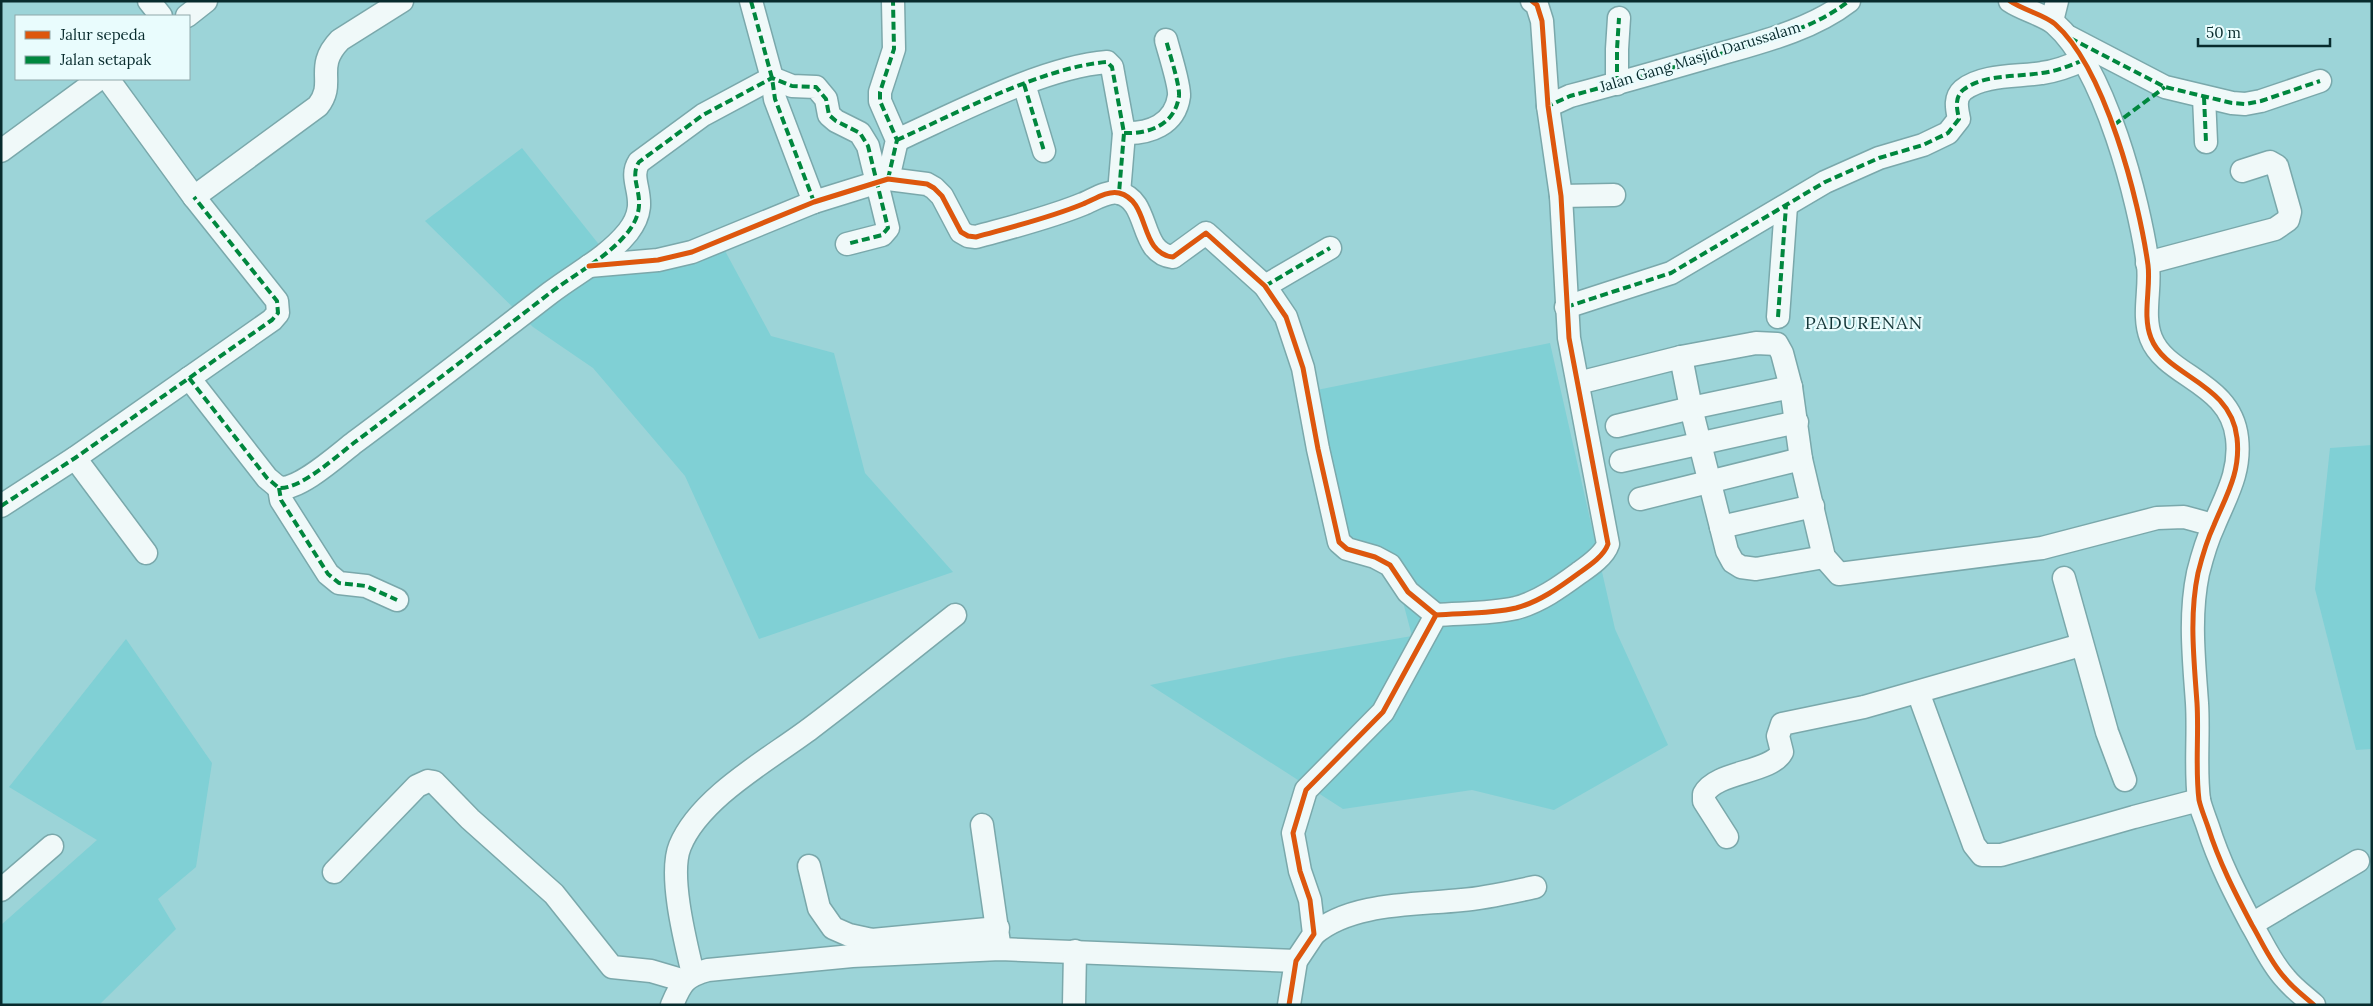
<svg xmlns="http://www.w3.org/2000/svg" width="2373" height="1006" font-family="Lora,serif">
<style>
.green{fill:#80d0d5}
.lines{fill:none;stroke-linecap:round;stroke-linejoin:round}
.minor-casing{stroke:#7aa8ab;stroke-width:25}
.minor{stroke:#f0f9f9;stroke-width:22}
.quiet{stroke:#00873e;stroke-width:4;stroke-dasharray:8 4;stroke-linecap:butt}
.cycleway-casing{stroke:#e9fcfd;stroke-width:8}
.cycleway{stroke:#dd570e;stroke-width:5}
.labels{text-anchor:middle;stroke-width:4.5;stroke-linejoin:round;paint-order:stroke}
.street-label{font-size:15px;fill:#082b2d;stroke:#e9fcfd}
.quarter-label{font-size:18px;letter-spacing:1px;fill:#133537;stroke:#e9fcfd}
</style>
<rect width="100%" height="100%" fill="#9cd4d8"/>
<g class="green">
<path d="M 522,148 L 617,267 L 724,249 L 771,336 L 834,353 L 865,473 L 953,572 L 759,639 L 685,476 L 593,368 L 533,327 L 425,221 Z"/>
<path d="M 1550,343 L 1615,629 L 1668,745 L 1554,810 L 1472,790 L 1343,809 L 1150,685 L 1289,657 L 1412,636 L 1391,557 L 1342,539 L 1297,394 Z"/>
<path d="M 2372,445 L 2372,749 L 2356,750 L 2315,589 L 2330,448 Z"/>
<path d="M 126,639 L 212,763 L 196,867 L 158,899 L 176,929 L 99,1005 L 1,1005 L 1,925 L 97,840 L 9,787 Z"/>
</g>
<g class="lines">
<g class="minor-casing">
<g id="minor">
<path d="M 149,1 L 161,16"/>
<path d="M 751,1 L 772,78 L 775,99 L 814,202"/>
<path d="M 2010,1 C 2023,10 2045,15 2055,24 C 2105,68 2139,200 2148,265 C 2151,289 2142,315 2151,338 C 2166,377 2231,382 2237,438 C 2241,472 2226,496 2214,525 C 2207,540 2202,557 2198,573 C 2189,616 2194,660 2197,703 C 2199,735 2195,769 2199,800 C 2201,809 2205,818 2208,827 C 2219,862 2235,893 2252,925 C 2262,942 2271,963 2285,978 C 2293,988 2304,996 2314,1005"/>
<path d="M 187,16 L 206,1"/>
<path d="M 2052,21 L 2057,1"/>
<path d="M 2069,37 L 2165,87 L 2232,103 L 2245,104 L 2261,101 L 2320,81"/>
<path d="M 1024,84 L 1044,151"/>
<path d="M 1617,84 L 1617,49 L 1619,18"/>
<path d="M 2204,97 L 2206,142"/>
<path d="M 1548,106 L 1570,96 C 1615,84 1661,71 1706,58 C 1753,44 1809,32 1849,1"/>
<path d="M 1124,133 C 1149,134 1175,125 1179,96 C 1180,85 1169,52 1166,40"/>
<path d="M 897,140 C 957,113 1043,67 1107,62 L 1112,67 L 1124,133 L 1119,193"/>
<path d="M 1,151 L 99,79"/>
<path d="M 888,179 L 897,140 L 880,101 L 880,92 L 894,49 L 893,1"/>
<path d="M 1561,196 L 1614,195"/>
<path d="M 194,197 L 318,106 C 337,82 313,68 340,40 L 402,1"/>
<path d="M 2147,263 L 2275,229 L 2288,220 L 2290,212 L 2277,166 L 2270,162 L 2242,171"/>
<path d="M 589,266 L 658,260 L 692,252 L 814,202 L 888,179 L 927,184 L 934,188 L 942,196 L 961,232 L 968,236 L 976,237 C 1012,227 1049,218 1083,204 C 1093,200 1108,190 1119,193 C 1151,201 1138,253 1173,257 L 1206,233 L 1265,286 L 1286,317 L 1303,368 L 1318,449 L 1339,542 L 1347,549 L 1375,557 L 1390,565 L 1408,592 L 1436,615"/>
<path d="M 1265,286 L 1330,248"/>
<path d="M 1566,307 L 1671,273 L 1825,182 L 1879,158 L 1923,145 L 1948,133 L 1959,119 C 1957,109 1954,98 1963,90 C 1983,74 2018,77 2042,73 C 2057,71 2070,66 2083,60"/>
<path d="M 1778,317 L 1786,206"/>
<path d="M 1681,357 L 1691,408 L 1721,527 L 1727,551 L 1733,562 L 1741,567 L 1756,569 L 1824,557"/>
<path d="M 189,378 L 267,478 L 279,488 C 300,490 338,455 355,442 C 421,393 485,343 550,293 C 576,273 607,258 628,232 C 653,200 626,182 639,162 L 703,115 L 772,78 L 792,86 L 816,87 L 826,99 L 829,115 L 836,121 L 860,133 L 868,146 L 888,228 L 882,235 L 847,244"/>
<path d="M 1578,383 L 1681,357 L 1756,343 L 1777,344 L 1782,353 L 1791,387 L 1801,459 L 1824,557 L 1839,574 L 2042,548 L 2157,518 L 2184,517 L 2213,525"/>
<path d="M 1617,426 L 1691,408 L 1791,387"/>
<path d="M 75,458 L 146,553"/>
<path d="M 1621,461 L 1797,422"/>
<path d="M 279,488 L 281,500 L 328,574 L 339,583 L 366,586 L 397,600"/>
<path d="M 1640,499 L 1801,459"/>
<path d="M 1,506 L 75,458 L 272,320 L 278,313 L 277,301 L 194,197 L 108,79"/>
<path d="M 1721,527 L 1813,506"/>
<path d="M 2064,578 L 2107,732 L 2125,780"/>
<path d="M 1918,692 L 1974,845 L 1982,855 L 2001,855 L 2134,817 L 2199,800"/>
<path d="M 982,825 L 999,943"/>
<path d="M 1727,837 L 1704,801 L 1704,794 C 1716,771 1771,773 1782,752 L 1778,736 L 1782,724 L 1864,707 L 2081,645"/>
<path d="M 809,866 L 819,908 L 833,928 L 849,935 L 872,940 L 998,928"/>
<path d="M 334,872 L 417,786 L 428,781 L 434,782 L 470,819 L 554,894 L 612,967 L 651,971 L 685,981"/>
<path d="M 1,890 L 52,846"/>
<path d="M 2252,924 L 2358,861"/>
<path d="M 1314,934 C 1351,902 1416,905 1462,900 C 1487,898 1511,892 1535,887"/>
<path d="M 693,974 C 686,944 668,875 680,846 C 700,797 770,759 811,728 C 860,691 907,653 955,615"/>
<path d="M 672,1005 C 681,983 685,976 708,970 L 852,956 L 1000,949 L 1296,961"/>
<path d="M 1074,1005 L 1075,951"/>
<path d="M 1289,1005 L 1296,961 L 1314,934 L 1310,900 L 1300,871 L 1293,833 L 1306,790 L 1383,712 L 1436,615 C 1462,613 1490,614 1516,608 C 1539,602 1560,587 1579,573 C 1589,566 1604,556 1608,544 L 1569,338 L 1561,196 L 1548,106 L 1542,21 L 1537,5 L 1532,1"/>
</g>
</g>
<use href="#minor" class="minor"/>
<g class="quiet">
<path d="M 751,1 L 772,78 L 775,99 L 814,202"/>
<path d="M 2070,38 L 2165,87 L 2232,103 L 2245,104 L 2261,101 L 2320,81"/>
<path d="M 1024,84 L 1044,151"/>
<path d="M 1617,84 L 1617,49 L 1619,18"/>
<path d="M 2204,97 L 2206,142"/>
<path d="M 1548,103 L 1548,106 L 1570,96 C 1615,84 1661,71 1706,58 C 1753,44 1809,32 1849,1"/>
<path d="M 2114,125 L 2165,87"/>
<path d="M 1124,133 C 1149,134 1175,125 1179,96 C 1180,85 1169,52 1166,40"/>
<path d="M 897,140 C 957,113 1043,67 1107,62 L 1112,67 L 1124,133 L 1119,193"/>
<path d="M 888,179 L 897,140 L 880,101 L 880,92 L 894,49 L 893,1"/>
<path d="M 1265,286 L 1330,248"/>
<path d="M 1566,307 L 1671,273 L 1825,182 L 1879,158 L 1923,145 L 1948,133 L 1959,119 C 1957,109 1954,98 1963,90 C 1983,74 2018,77 2042,73 C 2057,71 2070,66 2083,60"/>
<path d="M 1778,317 L 1786,206"/>
<path d="M 189,378 L 267,478 L 279,488 C 300,490 338,455 355,442 C 421,393 485,343 550,293 C 576,273 607,258 628,232 C 653,200 626,182 639,162 L 703,115 L 772,78 L 792,86 L 816,87 L 826,99 L 829,115 L 836,121 L 860,133 L 868,146 L 888,228 L 882,235 L 847,244"/>
<path d="M 279,488 L 281,500 L 328,574 L 339,583 L 366,586 L 397,600"/>
<path d="M 1,506 L 75,458 L 272,320 L 278,313 L 277,301 L 194,197"/>
</g>
<g class="cycleway-casing">
<g id="cycleway">
<path d="M 2010,1 C 2023,10 2045,15 2055,24 C 2105,68 2139,200 2148,265 C 2151,289 2142,315 2151,338 C 2166,377 2231,382 2237,438 C 2241,472 2226,496 2214,525 C 2207,540 2202,557 2198,573 C 2189,616 2194,660 2197,703 C 2199,735 2195,769 2199,800 C 2201,809 2205,818 2208,827 C 2219,862 2235,893 2252,925 C 2262,942 2271,963 2285,978 C 2293,988 2304,996 2314,1005"/>
<path d="M 589,266 L 658,260 L 692,252 L 814,202 L 888,179 L 927,184 L 934,188 L 942,196 L 961,232 L 968,236 L 976,237 C 1012,227 1049,218 1083,204 C 1093,200 1108,190 1119,193 C 1151,201 1138,253 1173,257 L 1206,233 L 1265,286 L 1286,317 L 1303,368 L 1318,449 L 1339,542 L 1347,549 L 1375,557 L 1390,565 L 1408,592 L 1436,615"/>
<path d="M 1289,1005 L 1296,961 L 1314,934 L 1310,900 L 1300,871 L 1293,833 L 1306,790 L 1383,712 L 1436,615 C 1462,613 1490,614 1516,608 C 1539,602 1560,587 1579,573 C 1589,566 1604,556 1608,544 L 1569,338 L 1561,196 L 1548,106 L 1542,21 L 1537,5 L 1532,1"/>
</g>
</g>
<use href="#cycleway" class="cycleway"/>
</g>
<g class="labels">
<g class="street-label">
<text transform="translate(1700 57) rotate(-17)" y="5">Jalan Gang Masjid Darussalam</text>
</g>
<g class="quarter-label">
<text x="1864" y="329">PADURENAN</text>
</g>
</g>
<rect width="2373" height="1006" fill="none" stroke="#082b2d" stroke-width="5"/>
<rect x="15" y="15" width="175" height="65" fill="#e9fcfd" stroke="#8fa8aa"/>
<rect x="25" y="31" width="25" height="8" fill="#dd570e" stroke="#8fa8aa"/>
<text x="60" y="40" font-size="15" fill="#082b2d">Jalur sepeda</text>
<rect x="25" y="56" width="25" height="8" fill="#00873e" stroke="#8fa8aa"/>
<text x="60" y="65" font-size="15" fill="#082b2d">Jalan setapak</text>
<path d="M2198 38v8h132v-8" fill="none" stroke="#082b2d" stroke-width="2.5"/>
<text x="2206" y="38" font-size="15" fill="#082b2d" stroke="#e9fcfd" stroke-width="4" paint-order="stroke">50 m</text>
</svg>
